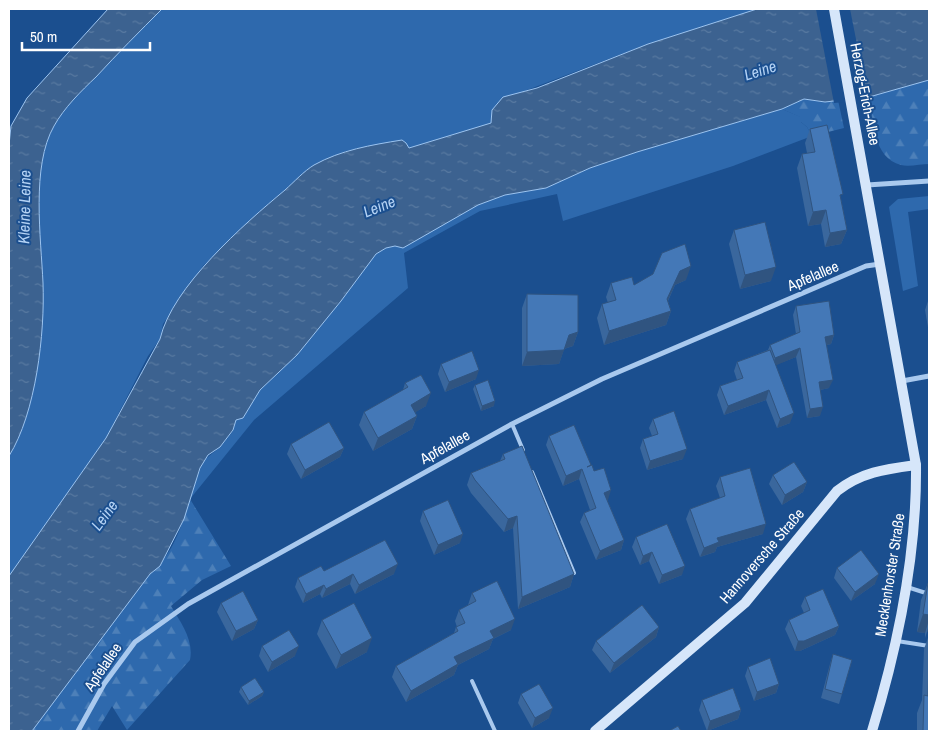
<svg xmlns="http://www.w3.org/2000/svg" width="938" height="740" font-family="'Archivo Narrow',sans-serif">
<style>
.grass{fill:#2e69ad}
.forest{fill:url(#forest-firs)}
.water{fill:url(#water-ripples);stroke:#9cc4f0}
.pier{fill:#1b4f8f}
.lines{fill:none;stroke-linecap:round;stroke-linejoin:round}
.lane{stroke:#a9c9ee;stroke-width:4}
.street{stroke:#a9c9ee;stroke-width:5}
.secondary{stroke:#d6e6fa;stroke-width:10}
.wall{fill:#3a679d}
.shaded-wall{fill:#305480}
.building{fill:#4478b7;stroke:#305480}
.labels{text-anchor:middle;stroke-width:4;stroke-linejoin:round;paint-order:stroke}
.street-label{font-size:15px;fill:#fff;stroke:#1b4f8f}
.water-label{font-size:16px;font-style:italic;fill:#b5d3f5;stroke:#1b4f8f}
</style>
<defs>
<pattern id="forest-firs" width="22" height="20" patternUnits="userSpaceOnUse" patternTransform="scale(1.25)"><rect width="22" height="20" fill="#2e69ad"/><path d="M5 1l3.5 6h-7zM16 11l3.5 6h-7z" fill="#4d80b9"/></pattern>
<pattern id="water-ripples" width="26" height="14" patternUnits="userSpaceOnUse" patternTransform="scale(1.25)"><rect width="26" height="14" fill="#3c6290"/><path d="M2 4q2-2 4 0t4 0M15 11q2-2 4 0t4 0" fill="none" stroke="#597aa1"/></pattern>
</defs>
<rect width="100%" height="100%" fill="#1b4f8f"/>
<g class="grass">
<path d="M 162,9 L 757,9 L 648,44 L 522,92 L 492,110 L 492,123 L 409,148 L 402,140 L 346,151 L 313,166 L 273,200 L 203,266 L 163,324 L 160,339 L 148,356 L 106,438 L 9,576 L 9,456 C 36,413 45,333 43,283 C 41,238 31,166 54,126 C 64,108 81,91 96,77 C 117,54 140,31 162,9 Z"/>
<path d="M 782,109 L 801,117 L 801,122 L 807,127 L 812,136 L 733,166 L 563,221 L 557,194 L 480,211 L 404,253 L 408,288 L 254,420 L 190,499 L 203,461 L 220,447 L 233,431 L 236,420 L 243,418 L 260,390 L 297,355 L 341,301 L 376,254 L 386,248 L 395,246 L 478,205 L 505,195 L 546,188 L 590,168 L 637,152 Z"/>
<path d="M 929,196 L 929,209 L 908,212 L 918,286 L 903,291 L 889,207 L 898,199 Z"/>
</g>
<g class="forest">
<path d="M 929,80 L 929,164 C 921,164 909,167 901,165 C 873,158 873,120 869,97 Z"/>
<path d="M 804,99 L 825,102 L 838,100 L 844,128 L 812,136 L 807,127 L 801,122 L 800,117 L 782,109 Z"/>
<path d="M 190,499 L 231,566 L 202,580 L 171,606 C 181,623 194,640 190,660 L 127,730 L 112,706 L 97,731 L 32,731 L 150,574 C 172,556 182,526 190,499 Z"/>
</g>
<g class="water">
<path d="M 108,9 L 162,9 C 140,31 117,54 96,77 C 81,91 64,108 54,126 C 31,166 41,238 43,283 C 45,333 36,413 9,456 L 9,145 L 11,126 L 27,98 Z"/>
<path d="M 757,9 L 929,9 L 929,80 L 869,97 L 825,102 L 804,99 L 782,109 L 637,152 L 590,168 L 546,188 L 505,195 L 478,205 L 403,248 L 395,246 L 386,248 L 376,254 L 341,301 L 297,355 L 260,390 L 243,418 L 236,420 L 233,430 L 220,447 L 208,455 L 200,468 L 184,519 L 160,566 L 150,574 L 32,731 L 9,731 L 9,576 L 106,438 L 160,339 C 172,287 244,224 285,190 C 294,182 304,171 314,165 C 341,150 371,145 402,140 L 406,143 L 409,148 L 491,123 L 492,110 L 503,97 L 537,88 L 648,44 Z"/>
</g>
<path class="pier" d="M 816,9 L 850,9 L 868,100 L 834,103 Z"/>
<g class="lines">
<g class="lane">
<path d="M 512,424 L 523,450"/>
<path d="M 532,472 L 574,573"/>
<path d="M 907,587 L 929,594"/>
<path d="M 897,641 L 929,646"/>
<path d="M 472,681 L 495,731"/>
</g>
<g class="street">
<path d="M 867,185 L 929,181"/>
<path d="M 902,381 L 929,376"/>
<path d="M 78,731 L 104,684 L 135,642 L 188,604 L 512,424 L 602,379 L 866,266 L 880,264"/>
</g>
<g class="secondary">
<path d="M 834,9 L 916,465 C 917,554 898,646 872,731"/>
<path d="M 595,731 L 745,603 L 837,491 C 861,472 886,469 916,465"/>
</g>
</g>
<g class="wall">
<path d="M 810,129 L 841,200 L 847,230 L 841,244 L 825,247 L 821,224 L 808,226 L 797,168 L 802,154 L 807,153 L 805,143 Z"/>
<path d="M 734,230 L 771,281 L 740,289 L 729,244 Z"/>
<path d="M 686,280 L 675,285 L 668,301 L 671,311 L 666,325 L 604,345 L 597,318 L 602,304 L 608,303 L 606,297 L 611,283 L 634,285 Z"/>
<path d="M 527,294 L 578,332 L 573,346 L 564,349 L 559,364 L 522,366 L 522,308 Z"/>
<path d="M 929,298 L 929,333 L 925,310 Z"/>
<path d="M 796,306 L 834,335 L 831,344 L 827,345 L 829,388 L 820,390 L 820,416 L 807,418 L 796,357 L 775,365 L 790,423 L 777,428 L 766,400 L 724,415 L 717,395 L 720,386 L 737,380 L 734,371 L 737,362 L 768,350 L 770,345 L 796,334 L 793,315 Z"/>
<path d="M 441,364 L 476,379 L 445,392 L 438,374 Z"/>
<path d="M 405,383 L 426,406 L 415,412 L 417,416 L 412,429 L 373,451 L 359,425 L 364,412 L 403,390 Z"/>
<path d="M 475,385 L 494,406 L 481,411 L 473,389 Z"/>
<path d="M 653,419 L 683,459 L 647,470 L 640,448 L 643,439 L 652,436 L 649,428 Z"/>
<path d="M 549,436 L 591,466 L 608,500 L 607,500 L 624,540 L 621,550 L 596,560 L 580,522 L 584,513 L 590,510 L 579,479 L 563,486 L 546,445 Z"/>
<path d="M 291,444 L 344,448 L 340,457 L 301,479 L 287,454 Z"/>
<path d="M 503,454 L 574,574 L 570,587 L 518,609 L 513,528 L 504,532 L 471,493 L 467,485 L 471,473 L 500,461 Z"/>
<path d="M 773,475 L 807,482 L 803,492 L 782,505 L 769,484 Z"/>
<path d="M 720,477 L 763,534 L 717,547 L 715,552 L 700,557 L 686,519 L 690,509 L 720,498 L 716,486 Z"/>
<path d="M 423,511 L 460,543 L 434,555 L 420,521 Z"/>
<path d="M 636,537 L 682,575 L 659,584 L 649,561 L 640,565 L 632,547 Z"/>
<path d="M 837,568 L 875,584 L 851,601 L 834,578 Z"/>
<path d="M 324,571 L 394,574 L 355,594 L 350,584 L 322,598 L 320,594 L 303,603 L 295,587 L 298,578 Z"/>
<path d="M 928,583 L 929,583 L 929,632 L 927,632 L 925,638 L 925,633 L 917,632 L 921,600 Z"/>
<path d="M 472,593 L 511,630 L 493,639 L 489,649 L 458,665 L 454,675 L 406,702 L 392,677 L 396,666 L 454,633 L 456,627 L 457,627 L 455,621 L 459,610 L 468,605 Z"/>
<path d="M 805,597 L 839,626 L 835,635 L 800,651 L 795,651 L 785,629 L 789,620 L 804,613 L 801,606 Z"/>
<path d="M 221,603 L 258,620 L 254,629 L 232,641 L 217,612 Z"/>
<path d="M 322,620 L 367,652 L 336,669 L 317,634 Z"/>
<path d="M 659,627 L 656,637 L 610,673 L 592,650 L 596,641 Z"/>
<path d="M 929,635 L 929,731 L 917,731 L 917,713 L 922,700 L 924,649 Z"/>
<path d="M 262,646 L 295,656 L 268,672 L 259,656 Z"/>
<path d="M 833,654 L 842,694 L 839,704 L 821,698 L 830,664 Z"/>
<path d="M 748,667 L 779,684 L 776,693 L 754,701 L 745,676 Z"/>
<path d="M 241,687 L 264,692 L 262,696 L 248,705 L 239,692 Z"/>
<path d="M 521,694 L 549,718 L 532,728 L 518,703 Z"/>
<path d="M 702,700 L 741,710 L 738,719 L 707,731 L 699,710 Z"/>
</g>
<g class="shaded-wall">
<path d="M 826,210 L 821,224 L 808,226 L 813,212 Z"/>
<path d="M 847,230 L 841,244 L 825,247 L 830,233 Z"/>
<path d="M 691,266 L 686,280 L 675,285 L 662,313 L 667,299 L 680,271 Z"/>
<path d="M 776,267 L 771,281 L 740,289 L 745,275 Z"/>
<path d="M 671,311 L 666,325 L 604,345 L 609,331 Z"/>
<path d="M 578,332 L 573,346 L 564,349 L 569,335 Z"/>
<path d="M 834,335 L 831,344 L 822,346 L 825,337 Z"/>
<path d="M 800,348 L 796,357 L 772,367 L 775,358 Z"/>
<path d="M 564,350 L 559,364 L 522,366 L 527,352 Z"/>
<path d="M 479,370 L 476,379 L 445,392 L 449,382 Z"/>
<path d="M 833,380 L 829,388 L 816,391 L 819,382 Z"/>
<path d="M 769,390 L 766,400 L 724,415 L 728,406 Z"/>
<path d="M 431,393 L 426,406 L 406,418 L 411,405 Z"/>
<path d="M 495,401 L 494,406 L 481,411 L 482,406 Z"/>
<path d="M 823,407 L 820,416 L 807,418 L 810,409 Z"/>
<path d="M 794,413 L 790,423 L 777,428 L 780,419 Z"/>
<path d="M 417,416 L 412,429 L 373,451 L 378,438 Z"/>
<path d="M 344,448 L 340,457 L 301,479 L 305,470 Z"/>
<path d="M 687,449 L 683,459 L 647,470 L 650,461 Z"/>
<path d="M 582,469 L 579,479 L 563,486 L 566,476 Z"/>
<path d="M 807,482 L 803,492 L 782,505 L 785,495 Z"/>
<path d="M 611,490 L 608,500 L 600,502 L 604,493 Z"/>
<path d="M 517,516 L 513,528 L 504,532 L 508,519 Z"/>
<path d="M 766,524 L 763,534 L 717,547 L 715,552 L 700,557 L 704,548 L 717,538 Z"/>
<path d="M 463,534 L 460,543 L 434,555 L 438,545 Z"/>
<path d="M 624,540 L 621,550 L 596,560 L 600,551 Z"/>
<path d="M 652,552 L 649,561 L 640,565 L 643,556 Z"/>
<path d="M 398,564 L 394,574 L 355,594 L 359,585 Z"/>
<path d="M 685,566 L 682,575 L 659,584 L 662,575 Z"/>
<path d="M 353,574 L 350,584 L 322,598 L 326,589 Z"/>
<path d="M 574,574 L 570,587 L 518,609 L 522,597 Z"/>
<path d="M 879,574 L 875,584 L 851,601 L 855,592 Z"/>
<path d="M 324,585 L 320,594 L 303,603 L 306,594 Z"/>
<path d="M 923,614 L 929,615 L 929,620 L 925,633 L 917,632 Z"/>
<path d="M 515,619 L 511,630 L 493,639 L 489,649 L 458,665 L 454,675 L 406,702 L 411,691 L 454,657 L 490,631 Z"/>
<path d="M 258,620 L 254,629 L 232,641 L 236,631 Z"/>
<path d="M 929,625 L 929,632 L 927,632 Z"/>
<path d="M 839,626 L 835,635 L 800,651 L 795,651 L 798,641 Z"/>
<path d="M 659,627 L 656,637 L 610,673 L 614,663 Z"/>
<path d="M 372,638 L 367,652 L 336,669 L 341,655 Z"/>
<path d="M 299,646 L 295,656 L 268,672 L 272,662 Z"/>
<path d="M 779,684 L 776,693 L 754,701 L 757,692 Z"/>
<path d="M 264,692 L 262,696 L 248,705 L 249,701 Z"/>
<path d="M 553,708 L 549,718 L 532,728 L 535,718 Z"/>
<path d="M 741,710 L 738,719 L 707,731 L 710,721 Z"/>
</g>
<g class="building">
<path d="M 827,125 L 843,194 L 840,195 L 847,230 L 830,233 L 826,210 L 813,212 L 802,154 L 815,152 L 810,129 Z"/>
<path d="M 765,222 L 776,267 L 745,275 L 734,230 Z"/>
<path d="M 685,244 L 691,266 L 680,271 L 667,299 L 671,311 L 609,331 L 602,304 L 616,300 L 611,283 L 632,277 L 634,285 L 653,274 L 662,253 Z"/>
<path d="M 527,294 L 578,295 L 578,332 L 569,335 L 564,350 L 527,352 Z"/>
<path d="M 829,301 L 834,335 L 825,337 L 833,380 L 819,382 L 823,407 L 810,409 L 800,348 L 775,358 L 770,345 L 800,332 L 796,306 Z"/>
<path d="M 770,350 L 794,413 L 780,419 L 769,390 L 728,406 L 720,386 L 743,378 L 737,362 Z"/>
<path d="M 472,351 L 479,370 L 449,382 L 441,364 Z"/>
<path d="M 421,375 L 431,393 L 411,405 L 417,416 L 378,438 L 364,412 L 408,387 L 405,383 Z"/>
<path d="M 488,380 L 495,401 L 482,406 L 475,385 Z"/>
<path d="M 674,411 L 687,449 L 650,461 L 643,439 L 658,434 L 653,419 Z"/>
<path d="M 329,422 L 344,448 L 305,470 L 291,444 Z"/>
<path d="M 574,425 L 591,465 L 587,467 L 592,465 L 594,471 L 604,468 L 611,490 L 604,493 L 624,540 L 600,551 L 584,513 L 596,508 L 582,469 L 566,476 L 549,436 Z"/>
<path d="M 522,446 L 574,574 L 522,597 L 517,516 L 508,519 L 475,480 L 471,473 L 505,459 L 503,454 Z"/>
<path d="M 794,462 L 807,482 L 785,495 L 773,475 Z"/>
<path d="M 750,468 L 766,524 L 717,538 L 719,542 L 704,548 L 690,509 L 725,496 L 720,477 Z"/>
<path d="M 448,500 L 463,534 L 438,545 L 423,511 Z"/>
<path d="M 667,524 L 685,566 L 662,575 L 652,552 L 643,556 L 636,537 Z"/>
<path d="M 385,540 L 398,564 L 359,585 L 353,574 L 326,589 L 324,585 L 306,594 L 298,578 L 321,566 L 324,571 Z"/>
<path d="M 861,550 L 879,574 L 855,592 L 837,568 Z"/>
<path d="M 497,581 L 515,619 L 490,631 L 494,638 L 454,657 L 458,664 L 411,691 L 396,666 L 458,631 L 456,627 L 465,623 L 459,610 L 476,601 L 472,593 Z"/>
<path d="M 928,583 L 929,583 L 929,615 L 923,614 Z"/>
<path d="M 823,589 L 839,626 L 804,641 L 798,641 L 789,620 L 810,610 L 805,597 Z"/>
<path d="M 243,591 L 258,620 L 236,631 L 221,603 Z"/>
<path d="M 354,603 L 372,638 L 341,655 L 322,620 Z"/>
<path d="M 642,605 L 659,627 L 614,663 L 596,641 Z"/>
<path d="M 289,630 L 299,646 L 272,662 L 262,646 Z"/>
<path d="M 833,654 L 852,660 L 842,694 L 825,689 Z"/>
<path d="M 770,658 L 779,684 L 757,692 L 748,667 Z"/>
<path d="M 929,662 L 929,731 L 923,731 L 924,695 L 928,696 Z"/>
<path d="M 255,678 L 264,692 L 249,701 L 241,687 Z"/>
<path d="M 539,684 L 553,708 L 535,718 L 521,694 Z"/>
<path d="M 733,688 L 741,710 L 710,721 L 702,700 Z"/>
<path d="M 678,726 L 681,731 L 669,731 Z"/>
</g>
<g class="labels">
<g class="street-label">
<text transform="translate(865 94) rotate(79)" y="5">Herzog-Erich-Allee</text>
<text transform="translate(813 276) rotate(-23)" y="5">Apfelallee</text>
<text transform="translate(445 447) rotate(-29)" y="5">Apfelallee</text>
<text transform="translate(762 556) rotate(-49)" y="5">Hannoversche Straße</text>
<text transform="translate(890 575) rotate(-81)" y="5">Mecklenhorster Straße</text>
<text transform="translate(103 667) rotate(-56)" y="5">Apfelallee</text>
</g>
<g class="water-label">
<text transform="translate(760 70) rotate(-18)" y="6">Leine</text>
<text transform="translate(379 206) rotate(-22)" y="6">Leine</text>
<text transform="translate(24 207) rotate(-89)" y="6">Kleine Leine</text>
<text transform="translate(104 515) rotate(-54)" y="6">Leine</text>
</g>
</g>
<rect width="938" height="740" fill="none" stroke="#ffffff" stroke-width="20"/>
<path d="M22 42v8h128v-8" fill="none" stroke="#ffffff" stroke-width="2.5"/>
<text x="30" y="42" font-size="15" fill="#ffffff" stroke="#1b4f8f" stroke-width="4" paint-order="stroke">50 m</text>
</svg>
